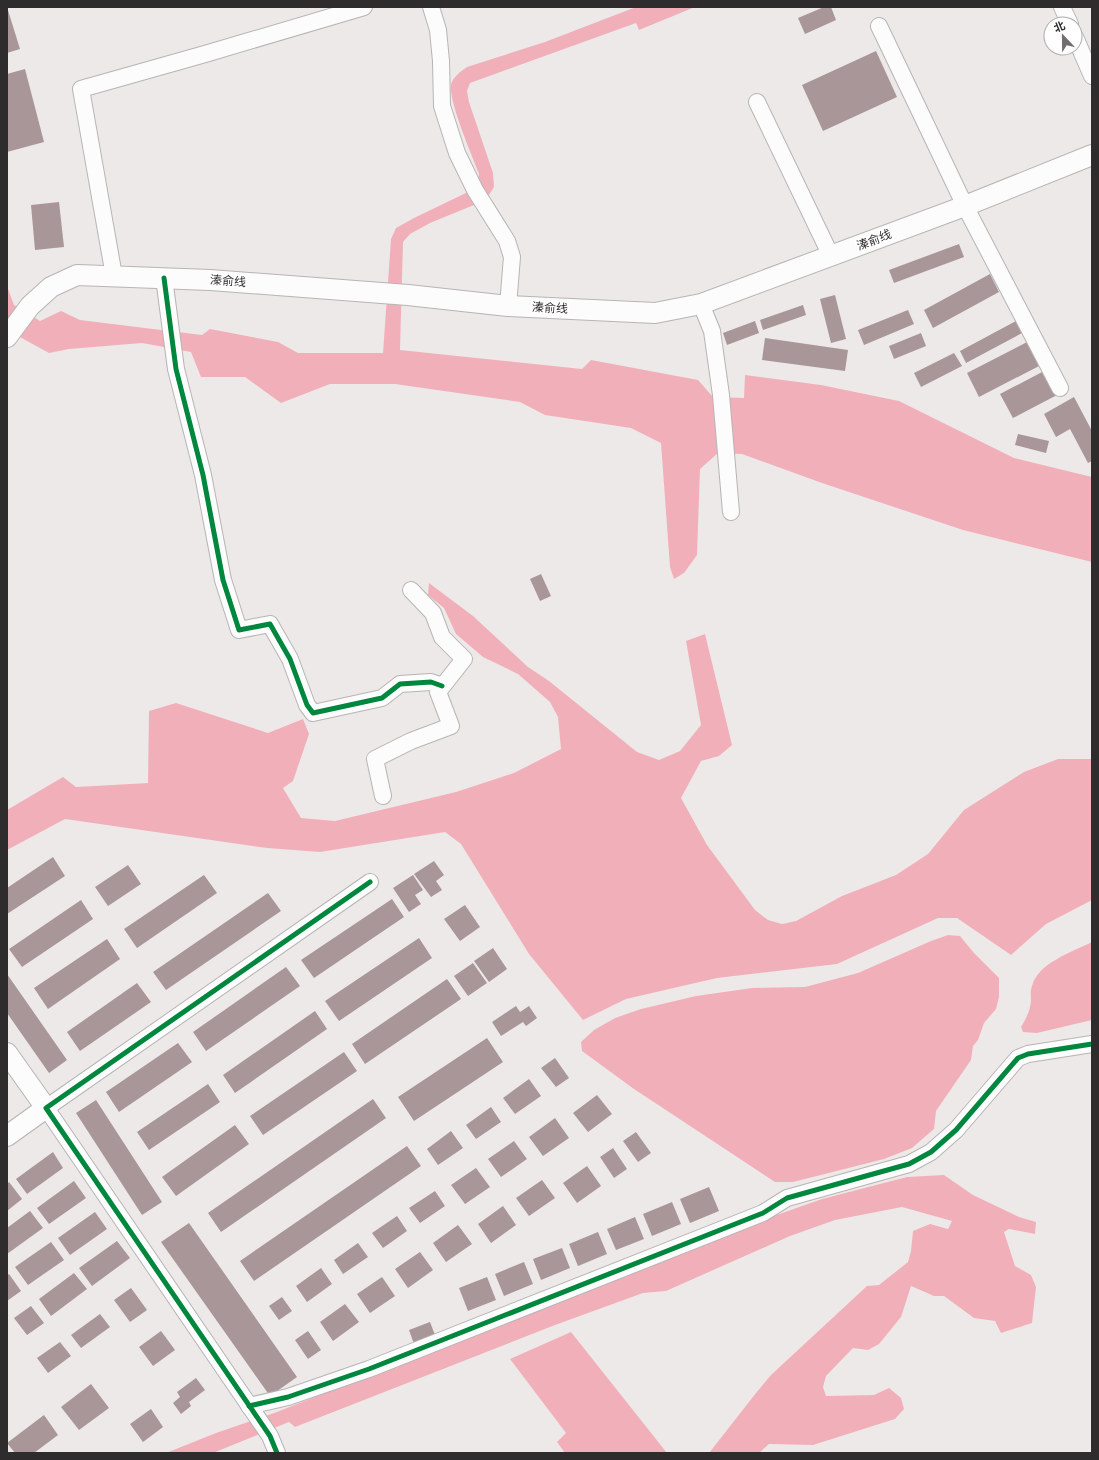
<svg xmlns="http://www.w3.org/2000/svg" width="1099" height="1460" font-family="'Alegreya Sans','Noto Sans SC',sans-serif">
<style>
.water{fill:#f1b0b9}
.building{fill:#a89699}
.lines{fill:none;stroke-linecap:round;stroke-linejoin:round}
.minor-casing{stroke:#b7b4b4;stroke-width:18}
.major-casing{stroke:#b7b4b4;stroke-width:22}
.minor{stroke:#fcfcfc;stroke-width:16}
.major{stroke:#fcfcfc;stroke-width:20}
.cycleway-casing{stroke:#fff;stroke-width:8}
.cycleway{stroke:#00873e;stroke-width:5}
.labels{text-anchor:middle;stroke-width:4;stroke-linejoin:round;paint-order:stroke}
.street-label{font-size:12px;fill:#2f2c2d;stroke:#fff}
</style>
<rect width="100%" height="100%" fill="#eee9e9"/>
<g class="water">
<path d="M 636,7 L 695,7 L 639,30 L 636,23 L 470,83 L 467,91 L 469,102 L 493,173 L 494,187 L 487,198 L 474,205 L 430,223 L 410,234 L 403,242 L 400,350 L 582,369 L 591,360 L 698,380 L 713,397 L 744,398 L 745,375 L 821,385 L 899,401 L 1014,458 L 1092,477 L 1092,562 L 963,530 L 822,483 L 742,454 L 718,453 L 700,469 L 697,555 L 684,573 L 674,579 L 670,567 L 661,443 L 631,428 L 545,415 L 520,402 L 395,384 L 330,384 L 281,403 L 245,377 L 201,377 L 191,352 L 142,343 L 69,349 L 49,353 L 7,330 L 7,286 L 14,305 L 40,321 L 61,311 L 80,320 L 202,335 L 210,329 L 278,342 L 298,353 L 383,353 L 391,239 L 396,228 L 414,218 L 468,192 L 478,183 L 479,174 C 472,155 449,103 451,85 C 452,78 461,71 467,67 L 545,42 Z"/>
<path d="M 429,583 L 473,616 L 528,667 L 549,681 L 637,752 L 659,760 L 680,751 L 701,725 L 686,641 L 705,634 L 732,745 L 719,756 L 701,761 L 681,798 L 707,845 L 755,910 L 768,920 L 782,924 L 796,921 L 842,896 L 896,875 L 928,854 L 964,810 L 1024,772 L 1058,759 L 1092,759 L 1092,900 L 1046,924 L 1011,955 L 957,918 L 938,918 L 837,964 L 717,978 L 626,999 L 583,1020 L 529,954 L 461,844 L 445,832 L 320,852 L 267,848 L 65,819 L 7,850 L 7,810 L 63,777 L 76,787 L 148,783 L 149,711 L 176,703 L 268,733 L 303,719 L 309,734 L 293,781 L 283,788 L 301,818 L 335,821 L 456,792 L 514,773 L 561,749 L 558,717 L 550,702 L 518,674 L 483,657 L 456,634 L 444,608 L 428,595 Z"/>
<path d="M 948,935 L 960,936 L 974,953 L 999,978 L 999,997 L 996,1009 L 984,1023 L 978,1040 L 973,1046 L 971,1060 L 936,1111 L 934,1129 L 912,1148 L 884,1159 L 793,1182 L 775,1182 L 634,1089 L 582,1051 L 581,1042 L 594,1030 L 615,1018 L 641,1009 L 696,996 L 752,988 L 805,987 L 858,973 L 931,941 Z"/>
<path d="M 1092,942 L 1092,1020 L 1037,1033 L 1023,1032 L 1021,1027 C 1026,1019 1030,1011 1031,1001 C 1031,997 1030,991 1032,986 C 1038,963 1072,952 1092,942 Z"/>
<path d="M 944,1175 L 973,1195 L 1019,1217 L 1036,1222 L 1035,1234 L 1009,1229 L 1004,1232 L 1015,1266 L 1031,1275 L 1036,1287 L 1032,1323 L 1001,1333 L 995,1321 L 974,1318 L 944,1296 L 934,1296 L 911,1286 L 901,1317 L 879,1344 L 868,1350 L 853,1348 L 826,1376 L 823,1387 L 826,1396 L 874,1395 L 889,1388 L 901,1398 L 904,1409 L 895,1419 L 813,1445 L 769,1444 L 759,1453 L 709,1453 L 756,1393 L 771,1375 L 867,1286 L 879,1285 L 908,1262 L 911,1251 L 913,1231 L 930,1224 L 948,1229 L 952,1221 L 902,1207 L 835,1220 L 790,1236 L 666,1291 L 643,1293 L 555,1325 L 295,1427 L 289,1422 L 213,1453 L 166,1453 L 216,1433 L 277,1412 L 760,1221 L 822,1199 L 907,1177 Z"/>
<path d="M 571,1332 L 667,1453 L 565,1453 L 557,1442 L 566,1433 L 510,1359 Z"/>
</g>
<g class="building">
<path d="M 7,7 L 20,49 L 7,53 Z"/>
<path d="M 824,7 L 831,7 L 836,20 L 805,34 L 798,18 Z"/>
<path d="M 876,51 L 897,97 L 823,131 L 802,85 Z"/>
<path d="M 25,69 L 44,142 L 7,152 L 7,74 Z"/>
<path d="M 59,202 L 64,247 L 35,250 L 31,205 Z"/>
<path d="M 959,244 L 964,257 L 894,283 L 889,270 Z"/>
<path d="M 990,274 L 999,292 L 933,328 L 924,310 Z"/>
<path d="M 835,295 L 846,339 L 831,343 L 820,299 Z"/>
<path d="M 803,305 L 806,315 L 763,330 L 760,320 Z"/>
<path d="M 908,310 L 914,324 L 864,345 L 858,330 Z"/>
<path d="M 755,321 L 759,333 L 727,345 L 723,333 Z"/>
<path d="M 1016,321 L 1022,333 L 966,363 L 960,351 Z"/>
<path d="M 921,333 L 926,346 L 894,359 L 889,346 Z"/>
<path d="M 765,338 L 848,350 L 845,371 L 762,360 Z"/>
<path d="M 1029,341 L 1041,365 L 979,397 L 967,373 Z"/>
<path d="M 954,353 L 962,366 L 921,387 L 914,373 Z"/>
<path d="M 1044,371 L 1057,395 L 1013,418 L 1000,394 Z"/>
<path d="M 1074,397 L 1092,431 L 1092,461 L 1088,463 L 1070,429 L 1056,437 L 1044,414 Z"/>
<path d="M 1018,434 L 1049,441 L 1046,453 L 1015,445 Z"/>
<path d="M 541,574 L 551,596 L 540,601 L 530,579 Z"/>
<path d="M 53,857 L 65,876 L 7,914 L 7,888 Z"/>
<path d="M 434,861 L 444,875 L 436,881 L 442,890 L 431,897 L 414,874 Z"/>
<path d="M 128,865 L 141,884 L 108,906 L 95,887 Z"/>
<path d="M 204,875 L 217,893 L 137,948 L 124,929 Z"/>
<path d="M 413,875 L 423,890 L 415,895 L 421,904 L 409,912 L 393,888 Z"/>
<path d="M 268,893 L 281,911 L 166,990 L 153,972 Z"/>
<path d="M 392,899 L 404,917 L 314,978 L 301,960 Z"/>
<path d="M 81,900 L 93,919 L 22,967 L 9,949 Z"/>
<path d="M 465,905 L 480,927 L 460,941 L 444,919 Z"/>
<path d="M 419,938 L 432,958 L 339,1021 L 325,1001 Z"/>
<path d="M 107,939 L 120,959 L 48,1009 L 34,988 Z"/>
<path d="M 493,948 L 507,969 L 489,982 L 474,961 Z"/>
<path d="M 473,963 L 487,983 L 468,996 L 454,976 Z"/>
<path d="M 286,967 L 300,986 L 206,1051 L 193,1032 Z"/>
<path d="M 7,974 L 67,1060 L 49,1073 L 7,1013 Z"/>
<path d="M 447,979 L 461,999 L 365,1064 L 352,1044 Z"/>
<path d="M 137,983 L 151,1002 L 80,1051 L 67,1032 Z"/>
<path d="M 516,1006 L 520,1012 L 529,1006 L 537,1018 L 526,1026 L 523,1022 L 501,1036 L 492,1022 Z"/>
<path d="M 315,1011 L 327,1029 L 235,1093 L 223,1075 Z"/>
<path d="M 487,1038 L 503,1062 L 414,1121 L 398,1097 Z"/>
<path d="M 178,1043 L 192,1062 L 119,1112 L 106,1092 Z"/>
<path d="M 344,1052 L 357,1071 L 263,1135 L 250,1116 Z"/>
<path d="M 555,1058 L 569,1078 L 556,1087 L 541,1068 Z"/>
<path d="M 529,1079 L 541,1096 L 515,1114 L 503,1098 Z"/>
<path d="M 208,1084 L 220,1102 L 149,1150 L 137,1132 Z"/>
<path d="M 597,1095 L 612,1114 L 588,1132 L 573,1113 Z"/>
<path d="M 373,1099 L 386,1118 L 221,1232 L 208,1213 Z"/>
<path d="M 96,1100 L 162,1202 L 142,1215 L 76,1113 Z"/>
<path d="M 491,1107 L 501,1122 L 476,1139 L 466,1125 Z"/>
<path d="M 555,1118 L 569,1138 L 543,1156 L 529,1137 Z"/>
<path d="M 235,1125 L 249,1144 L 176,1196 L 162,1177 Z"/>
<path d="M 451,1131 L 463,1148 L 438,1165 L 427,1149 Z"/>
<path d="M 636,1132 L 651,1153 L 638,1162 L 623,1141 Z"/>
<path d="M 514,1141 L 527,1159 L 501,1177 L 488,1159 Z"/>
<path d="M 407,1146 L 421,1166 L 254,1281 L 240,1261 Z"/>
<path d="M 613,1148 L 627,1169 L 614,1178 L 600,1157 Z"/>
<path d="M 53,1152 L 63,1168 L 27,1194 L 16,1179 Z"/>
<path d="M 587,1166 L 601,1186 L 577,1203 L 563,1183 Z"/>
<path d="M 476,1168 L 490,1187 L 465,1204 L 451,1185 Z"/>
<path d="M 542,1180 L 555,1198 L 529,1216 L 516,1198 Z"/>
<path d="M 74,1181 L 86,1198 L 49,1224 L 37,1208 Z"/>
<path d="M 9,1182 L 22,1199 L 7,1211 L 7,1184 Z"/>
<path d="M 709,1187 L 719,1211 L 690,1223 L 680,1199 Z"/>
<path d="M 435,1191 L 445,1206 L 420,1223 L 409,1208 Z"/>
<path d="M 672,1202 L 681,1224 L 652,1236 L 643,1214 Z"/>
<path d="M 503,1206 L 516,1225 L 491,1243 L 478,1224 Z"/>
<path d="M 30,1211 L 43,1228 L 7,1254 L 7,1228 Z"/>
<path d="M 95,1212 L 107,1229 L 70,1255 L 58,1238 Z"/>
<path d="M 397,1216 L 407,1231 L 383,1248 L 372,1233 Z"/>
<path d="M 635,1217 L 644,1239 L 616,1250 L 607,1229 Z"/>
<path d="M 189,1223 L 297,1377 L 270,1396 L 161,1242 Z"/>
<path d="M 458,1225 L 472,1244 L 446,1262 L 433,1243 Z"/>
<path d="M 598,1232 L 607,1254 L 578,1266 L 569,1244 Z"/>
<path d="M 117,1241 L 130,1258 L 92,1286 L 79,1268 Z"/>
<path d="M 51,1242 L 64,1260 L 28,1285 L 15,1267 Z"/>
<path d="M 358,1243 L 368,1257 L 343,1274 L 334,1260 Z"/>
<path d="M 562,1248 L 570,1268 L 541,1280 L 533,1259 Z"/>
<path d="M 420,1252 L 433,1270 L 408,1288 L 395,1269 Z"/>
<path d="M 524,1262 L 533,1284 L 504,1296 L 495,1274 Z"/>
<path d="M 321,1268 L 332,1284 L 307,1302 L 296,1286 Z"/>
<path d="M 74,1273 L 87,1289 L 51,1316 L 39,1299 Z"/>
<path d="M 9,1274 L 21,1291 L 7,1301 L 7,1275 Z"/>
<path d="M 382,1277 L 395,1296 L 370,1313 L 357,1294 Z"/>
<path d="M 487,1277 L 496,1300 L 468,1311 L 459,1288 Z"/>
<path d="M 131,1288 L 147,1310 L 130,1322 L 114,1300 Z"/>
<path d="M 282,1297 L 292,1311 L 279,1320 L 269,1306 Z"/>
<path d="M 345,1304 L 359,1322 L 333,1341 L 320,1322 Z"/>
<path d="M 31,1306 L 44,1323 L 27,1335 L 14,1318 Z"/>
<path d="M 100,1314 L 110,1327 L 81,1348 L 71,1335 Z"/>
<path d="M 430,1322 L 435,1335 L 414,1344 L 409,1330 Z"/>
<path d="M 161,1331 L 175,1350 L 153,1366 L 139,1347 Z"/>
<path d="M 308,1331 L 321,1350 L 308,1359 L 295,1340 Z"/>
<path d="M 60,1342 L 71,1356 L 48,1373 L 37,1358 Z"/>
<path d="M 196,1378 L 205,1390 L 189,1402 L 191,1406 L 181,1414 L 173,1403 L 180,1397 L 177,1392 Z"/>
<path d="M 91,1384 L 109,1408 L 79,1430 L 61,1407 Z"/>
<path d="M 151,1409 L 163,1427 L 143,1442 L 130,1424 Z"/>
<path d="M 44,1415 L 58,1435 L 34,1453 L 15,1453 L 7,1443 Z"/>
</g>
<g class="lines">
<g class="minor-casing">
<g id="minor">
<path d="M 431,7 L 438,30 L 441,61 L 442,106 L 457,153 L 475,190 L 507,241 L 512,257 L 508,306"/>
<path d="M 1062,7 L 1070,24"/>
<path d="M 879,26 L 965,206 L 1060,388"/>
<path d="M 1075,37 L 1092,76"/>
<path d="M 757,102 L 831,256"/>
<path d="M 114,276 L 81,89 L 205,54 L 364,7"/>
<path d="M 164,278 L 176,369 L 203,475 L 223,580 L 239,630 L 270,624 L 290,659 L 307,705 L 313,713 L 382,698 L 400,684 L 431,682 L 442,686"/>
<path d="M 701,304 L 712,331 L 721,395 L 731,512"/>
<path d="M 383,796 L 375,759 L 411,741 L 451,726 L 438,692 L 464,659 L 442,637 L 433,613 L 411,590"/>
<path d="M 249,1406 L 288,1397 L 369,1369 L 763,1213 L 787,1198 L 909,1164 L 931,1152 L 956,1130 L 1018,1058 L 1028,1054 L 1092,1044"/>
<path d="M 277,1453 L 270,1436 L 46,1108 L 370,882"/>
</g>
</g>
<g class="major-casing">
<g id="major">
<path d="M 7,337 L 30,306 L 51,287 L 77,275 L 210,280 L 408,295 L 508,306 L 655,313 L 701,304 L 965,206 L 1092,155"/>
<path d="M 7,1053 L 46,1108 L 7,1136"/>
</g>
</g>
<use href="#minor" class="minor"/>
<use href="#major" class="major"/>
<g class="cycleway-casing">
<g id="cycleway">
<path d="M 164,278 L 176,369 L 203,475 L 223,580 L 239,630 L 270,624 L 290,659 L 307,705 L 313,713 L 382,698 L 400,684 L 431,682 L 442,686"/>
<path d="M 249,1406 L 288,1397 L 369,1369 L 763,1213 L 787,1198 L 909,1164 L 931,1152 L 956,1130 L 1018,1058 L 1028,1054 L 1092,1044"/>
<path d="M 277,1453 L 270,1436 L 46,1108 L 370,882"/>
</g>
</g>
<use href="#cycleway" class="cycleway"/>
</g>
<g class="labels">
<g class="street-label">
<text transform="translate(874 240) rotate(-21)" y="4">溱俞线</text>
<text transform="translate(228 281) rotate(4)" y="4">溱俞线</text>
<text transform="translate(550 308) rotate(3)" y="4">溱俞线</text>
</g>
</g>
<rect width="1099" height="1460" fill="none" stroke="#2f2c2d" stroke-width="16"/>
<g transform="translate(1063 36) rotate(338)"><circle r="19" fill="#ffffff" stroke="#acabab"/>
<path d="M0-3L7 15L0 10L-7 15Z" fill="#726e6f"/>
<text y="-6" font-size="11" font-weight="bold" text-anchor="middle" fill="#2f2c2d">北</text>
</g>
</svg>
